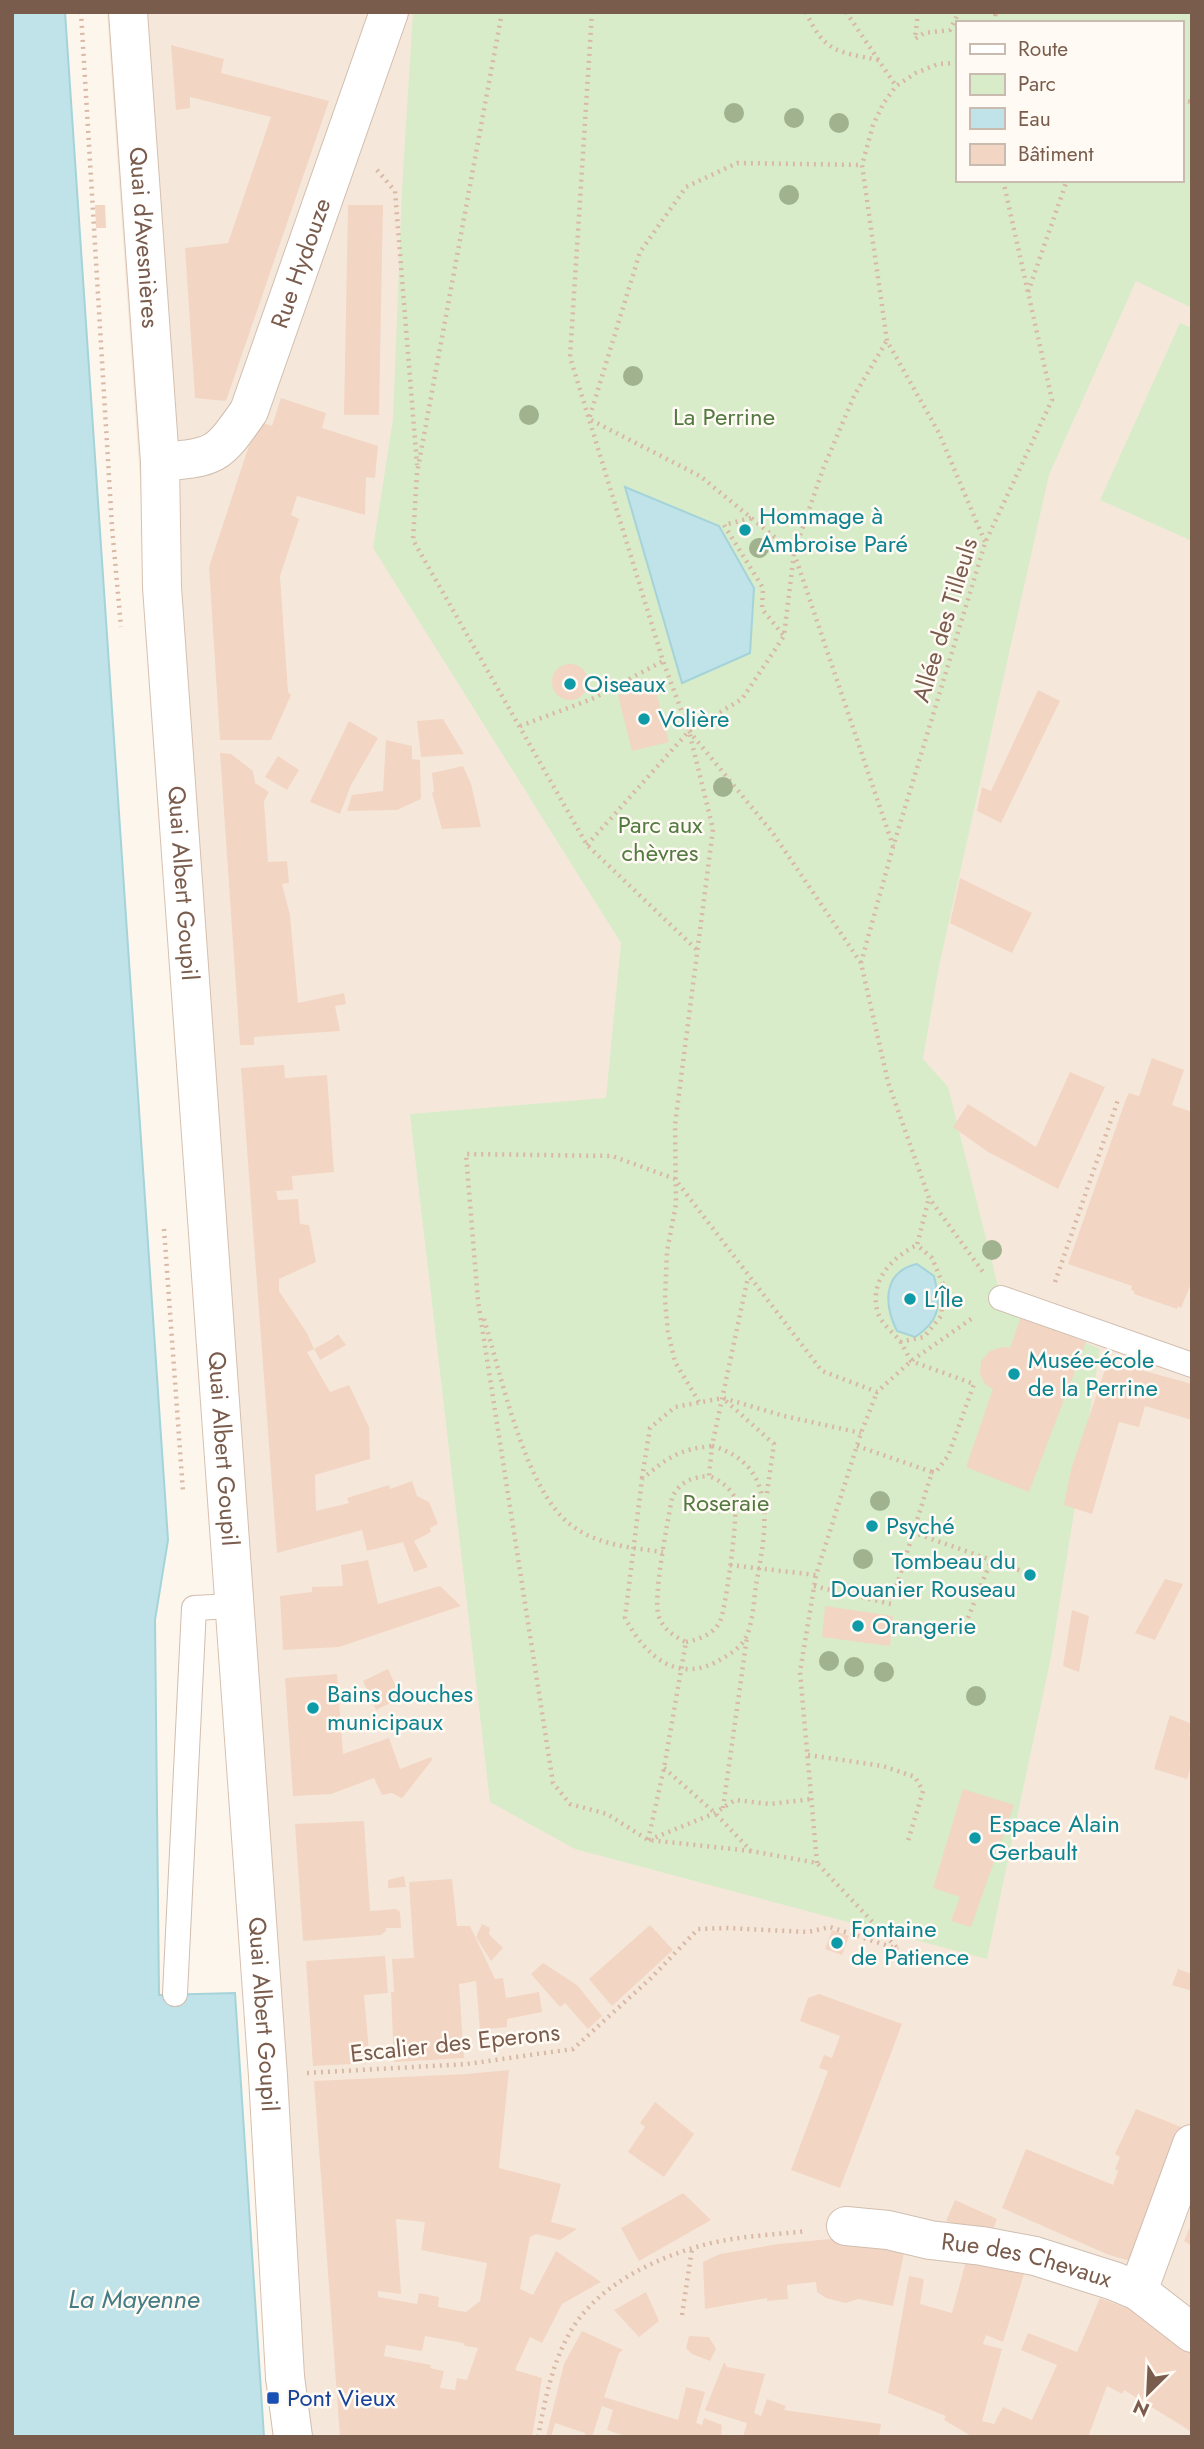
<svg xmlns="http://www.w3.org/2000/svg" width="1204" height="2449" font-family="Jost,sans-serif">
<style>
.residential{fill:#f5e8da;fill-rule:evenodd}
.green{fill:#d8ecc9;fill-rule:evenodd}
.water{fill:#bfe3e8;stroke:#a5d3da;stroke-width:2}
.building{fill:#f3d5c3;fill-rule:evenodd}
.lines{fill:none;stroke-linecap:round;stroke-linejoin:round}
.lane-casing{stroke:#d1beb0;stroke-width:26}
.street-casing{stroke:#d1beb0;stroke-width:40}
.secondary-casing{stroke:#d6c0b0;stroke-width:40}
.path{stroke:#d9b8a5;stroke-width:4.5;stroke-dasharray:2 5;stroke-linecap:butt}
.lane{stroke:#fff;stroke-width:24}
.street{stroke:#fff;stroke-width:38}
.secondary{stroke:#fff;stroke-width:38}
.tree{fill:#a0b28e}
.culture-dot{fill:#0f9aa8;stroke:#fffaf3;stroke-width:2.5}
.transit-dot{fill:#1a4fb4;stroke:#fffaf3;stroke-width:2.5}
.labels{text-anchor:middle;stroke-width:5;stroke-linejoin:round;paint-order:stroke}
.street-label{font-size:24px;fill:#7a5c4d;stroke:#fffaf3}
.park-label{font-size:24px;fill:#537a41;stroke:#fffaf3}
.culture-label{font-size:24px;fill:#0d838f;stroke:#fffaf3;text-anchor:start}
.transit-label{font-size:24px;fill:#164399;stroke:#fffaf3;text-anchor:start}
.water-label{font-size:26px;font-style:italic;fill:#437c86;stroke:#fffaf3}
</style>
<rect width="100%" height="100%" fill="#fdf6ec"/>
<path class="residential" d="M 107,12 L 1192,12 L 1192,2437 L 278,2437 ZM 957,23 L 1181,23 L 1181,180 L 957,180 Z"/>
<g class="green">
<path d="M 413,12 L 1192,12 L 1192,308 L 1136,281 L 1049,475 L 939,966 L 923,1059 L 948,1087 L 1001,1298 L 994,1303 L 1100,1349 L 1051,1657 L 987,1959 L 575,1849 L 490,1802 L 410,1114 L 606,1098 L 621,943 L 373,548 L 393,419 L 402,189 ZM 957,23 L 1181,23 L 1181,180 L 957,180 Z"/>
<path d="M 1180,323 L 1192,328 L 1192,541 L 1100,500 Z"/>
</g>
<g class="water">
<path d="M 12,12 L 65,12 L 168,1540 L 155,1620 L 159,1995 L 235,1993 L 264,2437 L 12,2437 Z"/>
<path d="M 625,487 L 719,526 L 754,588 L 750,653 L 682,683 Z"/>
<path d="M 917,1264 L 934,1276 C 941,1304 941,1320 915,1337 L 897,1331 C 884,1305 882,1272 917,1264 Z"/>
</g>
<g class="building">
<path d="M 171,45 L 224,59 L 221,73 L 329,101 L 226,401 L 195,398 L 185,248 L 228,243 L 271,117 L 190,97 L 190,108 L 176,110 Z"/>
<path d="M 95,205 L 105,205 L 106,228 L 96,228 Z"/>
<path d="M 348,205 L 383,205 L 379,415 L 344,415 Z"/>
<path d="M 281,398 L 326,413 L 322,428 L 378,446 L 375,478 L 366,477 L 365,515 L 297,496 L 291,515 L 299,519 L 280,576 L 288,692 L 291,695 L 271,740 L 220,740 L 209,567 L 257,421 L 272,426 Z"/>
<circle cx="570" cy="682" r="18"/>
<path d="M 655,687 L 669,742 L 632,751 L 618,695 Z"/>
<path d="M 1038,690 L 1060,701 L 1001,823 L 977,811 L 982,787 L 991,791 Z"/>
<path d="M 443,719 L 464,754 L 421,757 L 417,721 Z"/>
<path d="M 349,721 L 378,738 L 351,785 L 340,814 L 310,802 Z"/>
<path d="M 386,740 L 412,746 L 412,759 L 420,760 L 421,799 L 397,810 L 347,811 L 352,795 L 383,791 Z"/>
<path d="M 220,753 L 231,754 L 253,771 L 255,783 L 269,792 L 264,801 L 268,862 L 287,861 L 289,883 L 282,884 L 290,915 L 298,1003 L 344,993 L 346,1004 L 335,1006 L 340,1031 L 254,1037 L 254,1045 L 240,1045 Z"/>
<path d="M 278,756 L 299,770 L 287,790 L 265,777 Z"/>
<path d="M 463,766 L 471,784 L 481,827 L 442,829 L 432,793 L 434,792 L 432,773 Z"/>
<path d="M 960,878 L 1032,913 L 1012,953 L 950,923 Z"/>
<path d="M 1152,1058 L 1184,1070 L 1172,1105 L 1192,1112 L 1192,1281 L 1181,1308 L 1178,1306 L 1177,1309 L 1134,1294 L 1134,1291 L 1131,1290 L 1132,1286 L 1068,1264 L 1126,1099 L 1129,1093 L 1139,1096 Z"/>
<path d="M 284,1065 L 285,1078 L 327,1075 L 334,1172 L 292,1176 L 293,1190 L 276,1191 L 278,1200 L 298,1199 L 300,1224 L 309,1225 L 316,1262 L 279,1279 L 279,1291 L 307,1333 L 314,1349 L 332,1339 L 338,1334 L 346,1345 L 320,1360 L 314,1349 L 307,1352 L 330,1392 L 349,1385 L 369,1427 L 370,1459 L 315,1475 L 316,1511 L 349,1503 L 347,1498 L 389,1485 L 390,1489 L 412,1481 L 417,1496 L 429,1502 L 438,1524 L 430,1528 L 431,1532 L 414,1541 L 428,1567 L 414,1572 L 403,1542 L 367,1551 L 362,1530 L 277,1553 L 241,1068 Z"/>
<path d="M 1070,1072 L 1105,1087 L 1058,1189 L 988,1152 L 953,1127 L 968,1104 L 1036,1147 Z"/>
<path d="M 1021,1317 L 1086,1342 L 1029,1492 L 966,1467 L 993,1389 L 985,1384 L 980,1374 L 981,1361 L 990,1351 L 1003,1347 L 1010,1348 Z"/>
<path d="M 1108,1361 L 1192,1384 L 1192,1420 L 1145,1406 L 1139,1427 L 1119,1422 L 1092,1514 L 1064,1505 L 1071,1470 Z"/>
<path d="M 368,1560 L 378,1604 L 440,1586 L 461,1606 L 339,1647 L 283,1650 L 280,1596 L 312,1592 L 312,1587 L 343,1586 L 341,1565 Z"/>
<path d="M 1165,1579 L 1183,1584 L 1155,1640 L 1135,1633 Z"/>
<path d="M 825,1606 L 893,1616 L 890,1646 L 822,1637 Z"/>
<path d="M 1072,1610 L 1089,1616 L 1079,1672 L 1063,1666 Z"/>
<path d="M 388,1669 L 401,1698 L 376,1710 L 363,1681 Z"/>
<path d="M 337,1674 L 343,1754 L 389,1738 L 400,1769 L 431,1757 L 432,1760 L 403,1797 L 401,1798 L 392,1793 L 382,1795 L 374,1778 L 331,1794 L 293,1796 L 285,1678 Z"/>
<path d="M 1170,1715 L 1192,1724 L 1189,1736 L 1192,1737 L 1192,1763 L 1187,1779 L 1154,1769 Z"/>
<path d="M 963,1789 L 1014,1805 L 971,1927 L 951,1921 L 960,1897 L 933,1888 Z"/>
<path d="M 364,1821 L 370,1911 L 396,1909 L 400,1912 L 401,1928 L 386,1928 L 386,1931 L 381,1935 L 303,1941 L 295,1824 Z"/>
<path d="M 404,1876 L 406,1887 L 388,1888 L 388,1880 Z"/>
<path d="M 452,1879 L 457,1926 L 470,1926 L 495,1979 L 503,1978 L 506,1998 L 539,1992 L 542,2012 L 507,2019 L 507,2027 L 480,2030 L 476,1981 L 459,1984 L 464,2058 L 394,2062 L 391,1992 L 394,1992 L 392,1959 L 414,1958 L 409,1882 Z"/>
<path d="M 482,1924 L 490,1928 L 489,1934 L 503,1948 L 491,1961 L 476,1937 Z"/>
<path d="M 650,1925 L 673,1950 L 612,2006 L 589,1979 Z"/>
<path d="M 832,1930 L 849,1936 L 842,1955 L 825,1949 Z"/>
<path d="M 385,1956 L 388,1993 L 364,1995 L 370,2063 L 313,2066 L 306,1961 Z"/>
<path d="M 543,1963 L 577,1985 L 602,2016 L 588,2029 L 565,2003 L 560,2007 L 531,1974 Z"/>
<path d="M 1178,1969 L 1192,1974 L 1192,1991 L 1172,1985 Z"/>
<path d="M 819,1994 L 902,2024 L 840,2188 L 791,2170 L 828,2071 L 819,2068 L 824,2055 L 832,2058 L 840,2036 L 800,2021 L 808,1998 Z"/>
<path d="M 509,2070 L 499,2168 L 561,2184 L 551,2222 L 577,2229 L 560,2240 L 536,2234 L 530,2237 L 520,2289 L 533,2295 L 556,2251 L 601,2282 L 562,2304 L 542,2343 L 530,2337 L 515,2370 L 542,2378 L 532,2437 L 340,2437 L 314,2081 L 467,2074 ZM 396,2219 L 425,2222 L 421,2250 L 487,2263 L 480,2301 L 466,2312 L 438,2307 L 439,2297 L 419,2293 L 417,2304 L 378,2297 L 378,2291 L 401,2294 ZM 425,2336 L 463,2343 L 465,2346 L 478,2348 L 467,2380 L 457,2378 L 455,2390 L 440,2388 L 444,2371 L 430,2368 L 431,2365 L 384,2356 L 386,2345 L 422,2351 Z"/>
<path d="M 655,2102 L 694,2134 L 664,2177 L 628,2152 L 645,2127 L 640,2123 Z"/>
<path d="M 1136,2109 L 1181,2127 L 1133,2257 L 1127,2260 L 1109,2255 L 1002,2208 L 1026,2149 L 1113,2185 L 1118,2171 L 1115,2169 L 1120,2157 L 1115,2154 Z"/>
<path d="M 683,2193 L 711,2220 L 639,2261 L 621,2228 Z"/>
<path d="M 955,2200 L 997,2219 L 992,2232 L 946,2221 Z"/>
<path d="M 1192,2222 L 1192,2246 L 1184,2241 Z"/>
<path d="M 830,2239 L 904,2253 L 893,2306 L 858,2299 L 846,2303 L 826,2298 L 817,2292 L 816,2282 L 787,2285 L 788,2299 L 767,2301 L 767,2298 L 705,2309 L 703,2262 L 720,2254 L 778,2244 Z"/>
<path d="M 966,2261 L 1024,2274 L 1003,2342 L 986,2335 L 983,2344 L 1002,2349 L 982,2421 L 994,2424 L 1003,2407 L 1032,2420 L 1057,2365 L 1021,2350 L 1028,2333 L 1077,2352 L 1100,2298 L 1155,2319 L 1192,2347 L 1192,2432 L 1124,2390 L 1122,2394 L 1107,2386 L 1088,2437 L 973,2437 L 944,2420 L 946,2416 L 888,2393 L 909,2276 L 924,2279 L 920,2304 L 952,2313 Z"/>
<path d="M 646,2292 L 659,2321 L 639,2337 L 614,2310 Z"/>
<path d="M 582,2331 L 623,2350 L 619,2353 L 604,2397 L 678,2420 L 686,2387 L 705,2392 L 696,2423 L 702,2425 L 704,2418 L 722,2425 L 721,2437 L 628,2437 L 607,2430 L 613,2410 L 602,2406 L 592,2437 L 585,2437 L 585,2433 L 555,2423 L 551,2437 L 546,2437 L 564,2364 Z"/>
<path d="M 689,2336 L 709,2337 L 716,2349 L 710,2361 L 692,2354 L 686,2348 Z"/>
<path d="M 724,2362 L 727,2367 L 765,2374 L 754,2413 L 761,2416 L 767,2399 L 786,2406 L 784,2410 L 881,2424 L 879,2437 L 743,2437 L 747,2423 L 705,2410 Z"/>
</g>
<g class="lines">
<g class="lane-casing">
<g id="lane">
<path d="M 1001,1298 L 1192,1365"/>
<path d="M 175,1994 L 194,1608 L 233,1606"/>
</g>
</g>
<g class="street-casing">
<g id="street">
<path id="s1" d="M 160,462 C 216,457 217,457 249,411 L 389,12"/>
<path id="s2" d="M 846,2226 L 888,2230 L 930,2240 L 982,2246 L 1035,2256 L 1114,2281 L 1138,2291 L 1192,2333"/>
<path d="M 1138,2291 L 1192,2144"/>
<path d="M 285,2377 L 293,2437"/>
</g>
</g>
<g class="secondary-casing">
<g id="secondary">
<path id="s3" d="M 128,12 L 160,462 L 162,587 L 268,2076 L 285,2377"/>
</g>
</g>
<g class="path">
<path d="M 81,12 L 112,527 L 121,627"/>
<path d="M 502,12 L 417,473 L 413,540 L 587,845 L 697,950"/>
<path d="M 592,12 L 570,357 L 663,661 L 689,731 L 713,829 L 675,1125 L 676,1204 L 667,1251 L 665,1300 L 668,1332 L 675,1362 L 699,1402"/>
<path d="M 806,12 C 824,52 837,52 879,60"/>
<path d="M 846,12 L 896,86"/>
<path d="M 918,12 L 915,39 L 924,33 L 950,30 L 959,12"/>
<path d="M 994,23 L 996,12"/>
<path d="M 957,63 L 938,64 L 916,73 L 896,86 L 883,104 L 873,125 L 862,165 L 887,341 L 939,433 L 985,542"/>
<path d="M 1181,100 L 1192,102"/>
<path d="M 377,170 L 395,191 L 417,465"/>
<path d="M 1028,292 L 1067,180"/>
<path d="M 886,342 L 854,396 L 823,469 L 794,553 L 893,846"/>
<path d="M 751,518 L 724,525 L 763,588 L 762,609 L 784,636"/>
<path d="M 520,726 L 592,699 L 663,661"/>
<path d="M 689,731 L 772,832 L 861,963 L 888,1082 L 929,1198 L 983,1272"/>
<path d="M 587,845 L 689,731 L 742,699 L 784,636 L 794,553 L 700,476 L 589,419 L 640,252 L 686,187 L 737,163 L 862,165"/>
<path d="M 861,963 L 893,847 L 985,543 L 1052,400 L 1003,180"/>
<path d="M 164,1229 L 183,1492"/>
<path d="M 1055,1282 L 1119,1097"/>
<path d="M 484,1319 C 501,1374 525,1491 571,1525 C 597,1545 632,1548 663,1552"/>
<path d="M 900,1342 L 924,1337 L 941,1316 L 944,1287 L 932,1258 L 917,1245 L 929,1198"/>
<path d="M 726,1401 L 774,1444 L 766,1500"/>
<path d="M 712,1446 C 780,1465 766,1531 756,1585 C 754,1600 753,1623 746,1637 C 742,1646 732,1653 723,1658 C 679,1686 646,1657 625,1618 L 642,1479 C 667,1458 679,1449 712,1446 Z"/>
<path d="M 857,1446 L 932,1472"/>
<path d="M 642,1478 L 650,1428 L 675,1407 L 723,1398 L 784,1416 L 861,1433"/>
<path d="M 912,1532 L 1022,1571"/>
<path d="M 730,1565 L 816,1575"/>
<path d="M 814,1586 L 891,1604 L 932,1472 L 935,1473 L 948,1456 L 974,1384 L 911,1361 C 907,1354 904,1347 900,1341 C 892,1331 880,1323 877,1310 C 870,1279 893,1257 917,1245"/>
<path d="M 968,1618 L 991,1561"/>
<path d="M 686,1642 C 700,1639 715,1634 721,1619 C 726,1605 740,1506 734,1496 C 728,1486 719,1480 709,1476"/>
<path d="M 808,1755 L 883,1766 L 915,1777 L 923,1791 L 908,1841"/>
<path d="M 664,1768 L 715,1813 L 751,1851 L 817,1863 L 897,1948"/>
<path d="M 723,1808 L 747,1637"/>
<path d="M 648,1840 L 664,1768 L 686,1642 C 674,1636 664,1630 659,1617 C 652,1599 668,1521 672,1498 C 679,1482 692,1477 709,1476 L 712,1446 L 748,1277"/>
<path d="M 649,1840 L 715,1813 L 735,1800 L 770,1804 L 812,1799"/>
<path d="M 751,1851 L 648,1840 L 607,1814 L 570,1804 L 553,1783 L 478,1301 L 466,1154 L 612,1156 L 675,1179 L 822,1371 L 877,1392 L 911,1361 L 974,1317"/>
<path d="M 817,1863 L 800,1672 L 816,1575 L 861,1433 L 877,1392"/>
<path d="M 307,2073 L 467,2064 L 573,2049 L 651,1978 L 698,1929 L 726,1928 L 808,1932 L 830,1927 L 898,1949"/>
<path d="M 682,2315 L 692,2249"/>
<path d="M 538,2437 C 545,2400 552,2362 572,2329 C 598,2286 653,2259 700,2246 C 734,2236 772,2235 807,2231"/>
</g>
<use href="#lane" class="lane"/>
<use href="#street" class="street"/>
<use href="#secondary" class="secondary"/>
</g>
<g class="tree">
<circle cx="734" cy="113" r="10"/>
<circle cx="794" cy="118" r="10"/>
<circle cx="839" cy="123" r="10"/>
<circle cx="789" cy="195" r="10"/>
<circle cx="633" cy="376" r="10"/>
<circle cx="529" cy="415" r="10"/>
<circle cx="759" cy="548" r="10"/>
<circle cx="723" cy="787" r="10"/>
<circle cx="992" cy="1250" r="10"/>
<circle cx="880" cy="1501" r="10"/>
<circle cx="863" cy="1559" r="10"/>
<circle cx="829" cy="1661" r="10"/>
<circle cx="854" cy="1667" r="10"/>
<circle cx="884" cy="1672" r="10"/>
<circle cx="976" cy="1696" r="10"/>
</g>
<g class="culture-dot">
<circle cx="745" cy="530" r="7"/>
<circle cx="570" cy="684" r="7"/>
<circle cx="644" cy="719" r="7"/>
<circle cx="910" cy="1299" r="7"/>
<circle cx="1014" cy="1374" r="7"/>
<circle cx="872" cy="1526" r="7"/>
<circle cx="1030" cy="1575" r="7"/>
<circle cx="858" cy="1626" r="7"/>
<circle cx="313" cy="1708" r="7"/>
<circle cx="975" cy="1838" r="7"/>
<circle cx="837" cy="1943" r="7"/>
</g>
<rect class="transit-dot" x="266" y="2391" width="14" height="14" rx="3.5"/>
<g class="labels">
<g class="street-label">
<text dy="8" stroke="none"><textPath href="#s3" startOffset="226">Quai d'Avesnières</textPath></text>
<text dy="8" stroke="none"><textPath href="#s1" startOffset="266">Rue Hydouze</textPath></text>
<text transform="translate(945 620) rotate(-73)" y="8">Allée des Tilleuls</text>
<text dy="8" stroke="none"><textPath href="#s3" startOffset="873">Quai Albert Goupil</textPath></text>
<text dy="8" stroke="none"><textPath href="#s3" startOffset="1440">Quai Albert Goupil</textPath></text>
<text dy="8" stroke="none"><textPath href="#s3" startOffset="2007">Quai Albert Goupil</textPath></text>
<text transform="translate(455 2043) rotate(-6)" y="8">Escalier des Eperons</text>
<text dy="8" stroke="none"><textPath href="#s2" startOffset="184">Rue des Chevaux</textPath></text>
</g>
<g class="park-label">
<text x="724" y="425">La Perrine</text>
<text x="660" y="833">Parc aux<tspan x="660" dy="28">chèvres</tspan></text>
<text x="726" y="1511">Roseraie</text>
</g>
<g class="culture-label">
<text x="759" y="524">Hommage à<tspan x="759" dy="28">Ambroise Paré</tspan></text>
<text x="584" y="692">Oiseaux</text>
<text x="658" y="727">Volière</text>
<text x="924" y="1307">L'Île</text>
<text x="1028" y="1368">Musée-école<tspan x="1028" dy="28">de la Perrine</tspan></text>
<text x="886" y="1534">Psyché</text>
<text x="1016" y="1569" text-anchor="end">Tombeau du<tspan x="1016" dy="28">Douanier Rouseau</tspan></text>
<text x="872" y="1634">Orangerie</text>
<text x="327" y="1702">Bains douches<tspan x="327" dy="28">municipaux</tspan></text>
<text x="989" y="1832">Espace Alain<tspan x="989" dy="28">Gerbault</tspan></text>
<text x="851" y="1937">Fontaine<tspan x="851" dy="28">de Patience</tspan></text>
</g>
<g class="transit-label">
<text x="287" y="2406">Pont Vieux</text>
</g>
<g class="water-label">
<text x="134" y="2308">La Mayenne</text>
</g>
</g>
<rect width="1204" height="2449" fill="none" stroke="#7a5c4d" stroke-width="28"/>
<rect x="956" y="21" width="228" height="161" fill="#fffaf3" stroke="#cabbb1" stroke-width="2"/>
<rect x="970" y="44" width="35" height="10" fill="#ffffff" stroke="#cabbb1" stroke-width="2"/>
<text x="1018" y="56" font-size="21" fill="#7a5c4d">Route</text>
<rect x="970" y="74" width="35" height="21" fill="#d8ecc9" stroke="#cabbb1" stroke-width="2"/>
<text x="1018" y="91" font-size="21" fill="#7a5c4d">Parc</text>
<rect x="970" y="108" width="35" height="21" fill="#bfe3e8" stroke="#cabbb1" stroke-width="2"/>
<text x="1018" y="126" font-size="21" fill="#7a5c4d">Eau</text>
<rect x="970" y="144" width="35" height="21" fill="#f3d5c3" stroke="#cabbb1" stroke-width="2"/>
<text x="1018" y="161" font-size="21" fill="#7a5c4d">Bâtiment</text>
<g transform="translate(1148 2393) rotate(204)" stroke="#fffaf3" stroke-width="5" paint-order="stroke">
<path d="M0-5L12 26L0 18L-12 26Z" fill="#7a5c4d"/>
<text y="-10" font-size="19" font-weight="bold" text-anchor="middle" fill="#7a5c4d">N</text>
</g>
</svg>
